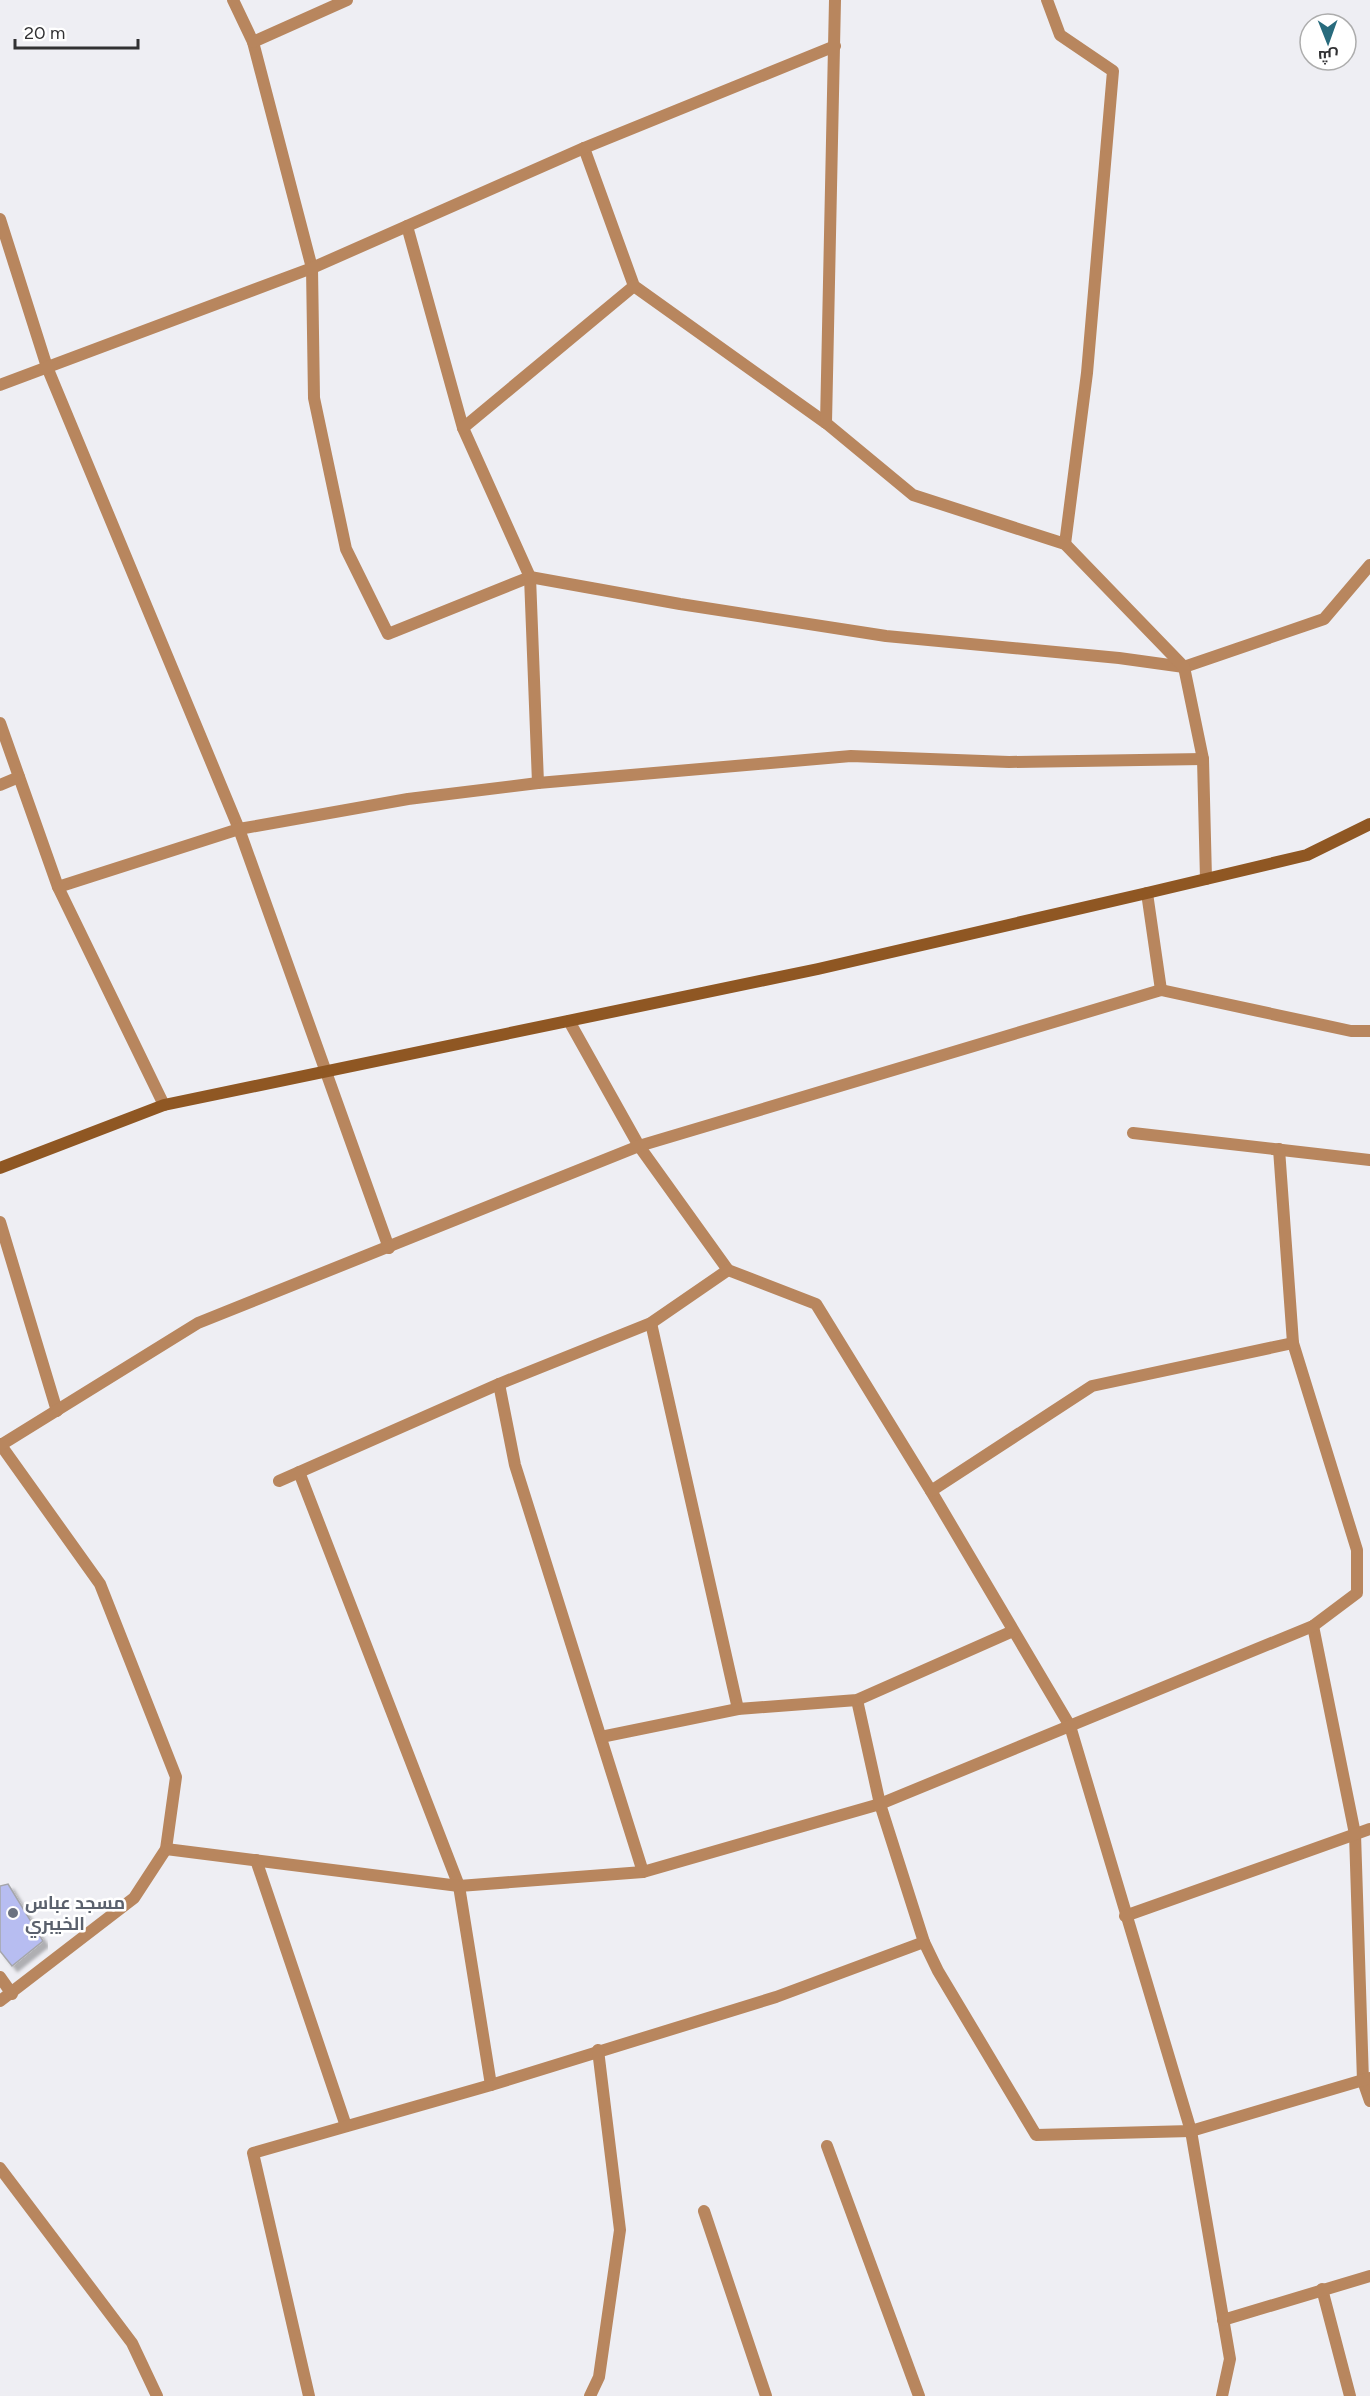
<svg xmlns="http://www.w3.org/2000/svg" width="1370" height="2396" font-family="Figtree,Cairo,sans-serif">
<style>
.building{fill:#b7bdf1;stroke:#a5a6aa;stroke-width:1.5;filter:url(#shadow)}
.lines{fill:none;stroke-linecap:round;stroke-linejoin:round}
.minor{stroke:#b8865e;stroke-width:12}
.secondary{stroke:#8f5723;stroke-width:12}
.worship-dot{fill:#6b7280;stroke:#fff;stroke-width:2}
.labels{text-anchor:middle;stroke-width:5;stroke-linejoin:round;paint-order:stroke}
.worship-label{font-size:18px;font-weight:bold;fill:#5b616d;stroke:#fff;text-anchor:start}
</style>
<defs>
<filter id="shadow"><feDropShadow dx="5.5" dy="5.5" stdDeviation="1.5" flood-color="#0004"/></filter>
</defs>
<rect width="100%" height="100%" fill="#eeeef3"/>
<path class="building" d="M 8,1884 L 43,1941 L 12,1966 L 0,1951 L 0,1886 Z"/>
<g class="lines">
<g class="minor">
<path d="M 233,0 L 253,42 L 312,268 L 314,398 L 346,549 L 388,634 L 530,577 L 680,604 L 886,636 L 1119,658 L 1184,667 L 1324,619 L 1370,565"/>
<path d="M 1047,0 L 1060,35 L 1113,71 L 1087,373 L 1065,544"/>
<path d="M 253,42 L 347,0"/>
<path d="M 584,148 L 634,286 L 826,423 L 913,495 L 1065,544 L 1184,667 L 1203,759 L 1206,879"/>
<path d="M 0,219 L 47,367 L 239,829 L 389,1248"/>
<path d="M 407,226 L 463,428 L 530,577 L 538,783"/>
<path d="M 0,385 L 312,268 L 584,148 L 835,46"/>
<path d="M 826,423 L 835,0"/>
<path d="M 463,428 L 634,286"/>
<path d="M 0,723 L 58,887 L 164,1105"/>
<path d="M 0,785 L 19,777"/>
<path d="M 58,887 L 239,829 L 408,799 L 538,783 L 851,756 L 1009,762 L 1203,759"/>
<path d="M 1147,893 L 1161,990"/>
<path d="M 569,1021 L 639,1146 L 728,1270 L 816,1304 L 931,1491 L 1070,1726 L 1191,2131 L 1230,2359 L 1222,2396"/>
<path d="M 1133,1133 L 1370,1160"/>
<path d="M 0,1222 L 57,1411"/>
<path d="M 651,1323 L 738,1709"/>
<path d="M 499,1384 L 515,1465 L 643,1872"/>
<path d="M 0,1444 L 100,1584 L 176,1777 L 166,1849 L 134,1898 L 0,2001"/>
<path d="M 1,1445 L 198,1323 L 639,1146 L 1161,990 L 1351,1031 L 1370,1031"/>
<path d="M 299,1472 L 459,1886 L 491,2085"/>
<path d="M 279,1481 L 499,1384 L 651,1323 L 728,1270"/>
<path d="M 931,1491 L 1092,1386 L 1293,1343"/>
<path d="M 1313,1626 L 1355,1834 L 1363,2081 L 1370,2101"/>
<path d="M 857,1700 L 880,1804 L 924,1942 L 938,1971 L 1036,2135 L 1191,2131 L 1370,2078"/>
<path d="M 601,1737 L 738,1709 L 857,1700 L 1013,1631"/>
<path d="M 166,1849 L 459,1886 L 643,1872 L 880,1804 L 1313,1626 L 1357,1593 L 1357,1550 L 1293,1343 L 1279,1149"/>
<path d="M 256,1860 L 346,2126"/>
<path d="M 1125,1916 L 1370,1829"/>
<path d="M 0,1977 L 12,1994"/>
<path d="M 827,2146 L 919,2396"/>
<path d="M 0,2168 L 132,2343 L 157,2396"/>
<path d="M 704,2211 L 766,2396"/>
<path d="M 1322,2289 L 1350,2396"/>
<path d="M 1223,2320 L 1370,2276"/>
<path d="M 309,2396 L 253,2153 L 491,2085 L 776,1997 L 924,1942"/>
<path d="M 590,2396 L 599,2377 L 620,2230 L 598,2050"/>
</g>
<path class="secondary" d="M 0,1168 L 164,1105 L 818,969 L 1147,893 L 1307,855 L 1370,824"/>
</g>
<circle class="worship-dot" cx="13" cy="1913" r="6"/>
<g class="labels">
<g class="worship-label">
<text x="25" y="1909">مسجد عباس<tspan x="25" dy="21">الخيبري</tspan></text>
</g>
</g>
<g transform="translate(1328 42) rotate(179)"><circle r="28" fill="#ffffff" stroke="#adadad" stroke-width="1.5"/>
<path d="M0-4.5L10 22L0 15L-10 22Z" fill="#286b7d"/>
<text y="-9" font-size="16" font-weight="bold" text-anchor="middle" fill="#313133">ش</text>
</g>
<path d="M15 39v9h123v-9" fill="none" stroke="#313133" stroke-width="3"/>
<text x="24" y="39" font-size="18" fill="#313133" stroke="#ffffff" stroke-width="4.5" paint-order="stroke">20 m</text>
</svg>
